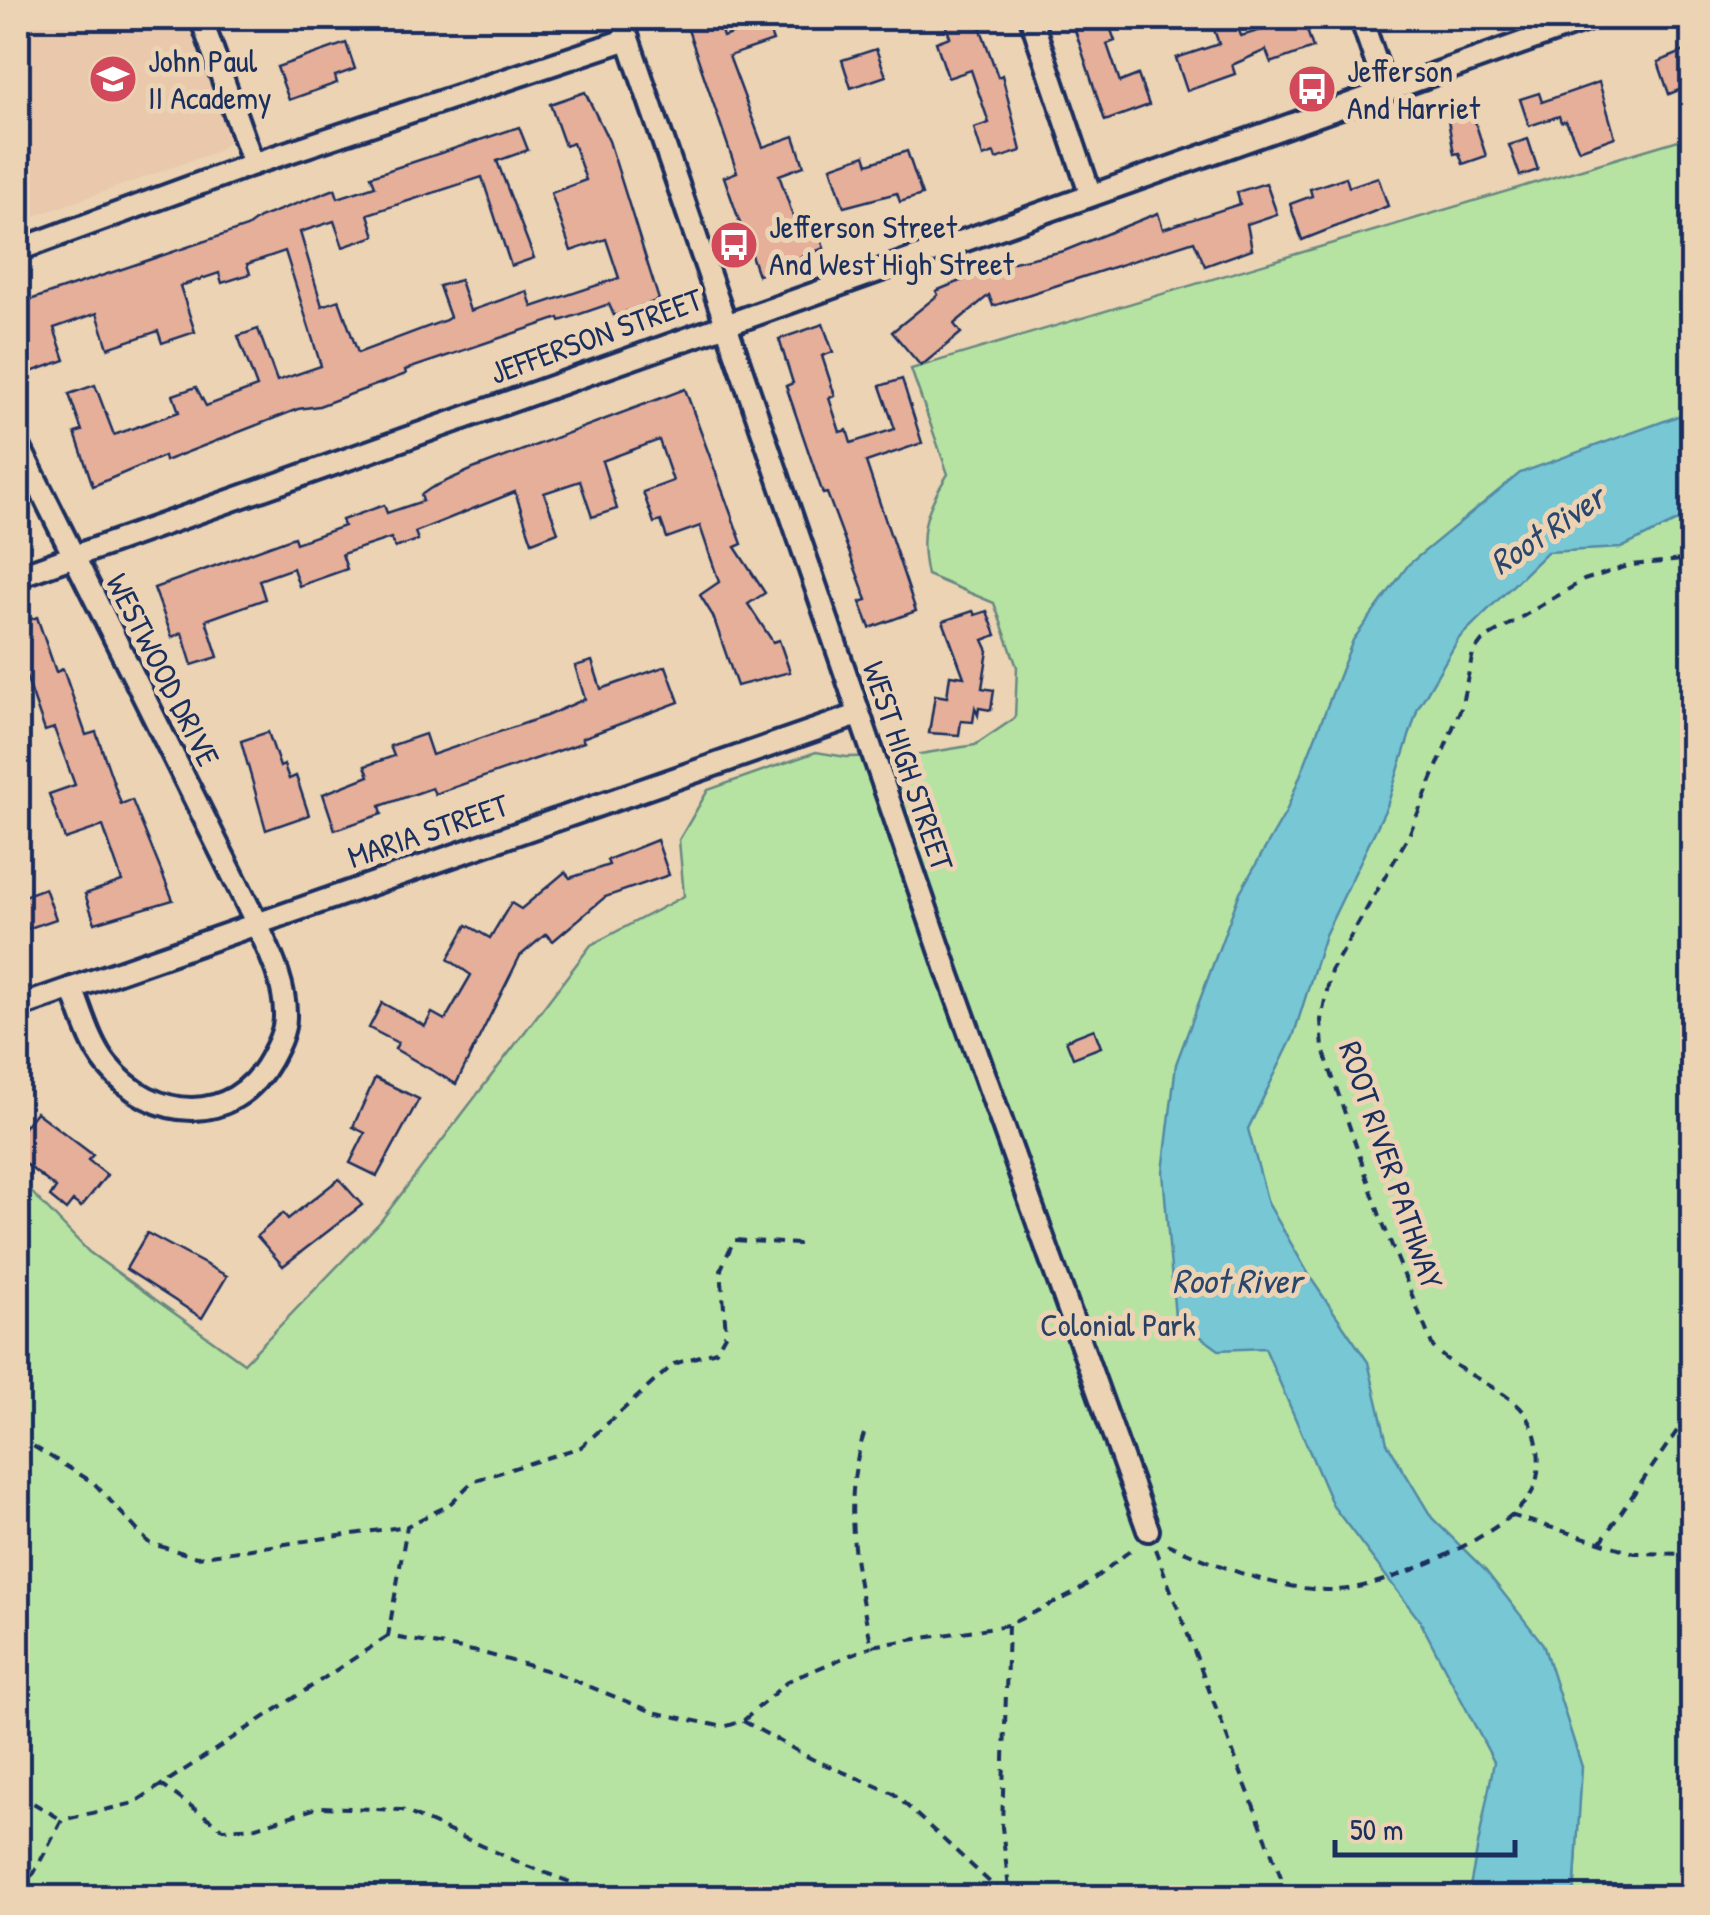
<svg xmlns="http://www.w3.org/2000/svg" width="1710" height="1915" font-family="'Patrick Hand',sans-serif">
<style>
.built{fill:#e9c8ac}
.green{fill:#b6e3a2;stroke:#688980;stroke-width:2.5}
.water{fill:#78c7d4;stroke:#538aa5;stroke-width:2.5}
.building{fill:#e5af9a;stroke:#1b2f5e;stroke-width:2.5}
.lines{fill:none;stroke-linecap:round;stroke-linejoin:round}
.street-casing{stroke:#1b2f5e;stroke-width:28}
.path{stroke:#1b2f5e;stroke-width:4;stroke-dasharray:10 8;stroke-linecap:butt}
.street{stroke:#ebd3b3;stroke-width:20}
.labels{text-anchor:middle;stroke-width:10;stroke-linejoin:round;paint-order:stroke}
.poi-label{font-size:32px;fill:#1b2f5e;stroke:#ebd3b3;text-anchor:start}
.street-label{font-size:32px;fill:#1b2f5e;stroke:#ebd3b3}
.park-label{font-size:32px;fill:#2a4165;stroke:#ebd3b3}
.water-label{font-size:35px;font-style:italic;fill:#294670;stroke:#ebd3b3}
</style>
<rect width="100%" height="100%" fill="#ebd3b3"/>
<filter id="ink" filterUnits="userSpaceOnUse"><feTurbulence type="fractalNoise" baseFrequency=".01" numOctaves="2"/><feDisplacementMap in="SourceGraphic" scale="20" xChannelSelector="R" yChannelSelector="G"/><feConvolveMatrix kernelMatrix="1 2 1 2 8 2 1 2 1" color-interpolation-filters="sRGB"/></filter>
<g filter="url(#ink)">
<path class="built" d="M 18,18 L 185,18 L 230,140 L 218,151 L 18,222 Z"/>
<path class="green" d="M 1692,136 L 1692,1897 L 1574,1897 L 1577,1848 L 1553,1898 L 18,1897 L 18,1178 L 89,1252 L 244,1363 L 380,1222 L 591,945 L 684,896 L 679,840 L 708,790 L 816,752 L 846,757 L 908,756 L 975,745 L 1015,718 L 1017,667 L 994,603 L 927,575 C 918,533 925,510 948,474 L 911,369 Z"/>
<path class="water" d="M 1692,411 L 1692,514 L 1621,548 L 1547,552 L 1459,638 L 1418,708 L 1387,806 L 1325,935 L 1293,1037 L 1248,1129 L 1268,1203 L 1312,1280 L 1368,1362 L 1387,1443 L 1432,1518 L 1486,1571 L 1543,1644 L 1582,1767 L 1574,1897 L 1468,1897 L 1494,1762 L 1420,1621 L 1333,1506 L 1265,1348 L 1219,1350 L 1175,1318 L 1163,1172 L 1176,1064 L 1240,892 L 1286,812 L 1353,640 L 1409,564 L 1520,473 Z"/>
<g class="building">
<path d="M 684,18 L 717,18 L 723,37 L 766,22 L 773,41 L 729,56 L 763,147 L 794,136 L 804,166 L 779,175 L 798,231 L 816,225 L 824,248 L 758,275 L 724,177 L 737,172 Z"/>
<path d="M 943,18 L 977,18 L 998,77 L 1002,75 L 1021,151 L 996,159 L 994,153 L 983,157 L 974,128 L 989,123 L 971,70 L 948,78 L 936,42 L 950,37 Z"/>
<path d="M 1071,18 L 1107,18 L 1115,41 L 1107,44 L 1120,82 L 1138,75 L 1149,105 L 1105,121 Z"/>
<path d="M 1210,18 L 1235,18 L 1241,36 L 1303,18 L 1313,48 L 1271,63 L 1266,50 L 1232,65 L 1235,74 L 1187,91 L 1176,58 L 1219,44 Z"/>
<path d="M 346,43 L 355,69 L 335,76 L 337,83 L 289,100 L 277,67 Z"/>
<path d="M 1692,48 L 1692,85 L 1669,94 L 1658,62 Z"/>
<path d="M 876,49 L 886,76 L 851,88 L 842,60 Z"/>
<path d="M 1599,82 L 1615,137 L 1579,150 L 1566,121 L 1561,122 L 1559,116 L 1529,126 L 1520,99 L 1539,93 L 1542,102 Z"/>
<path d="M 585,92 L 609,141 L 659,300 L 614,316 L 609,304 L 560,321 L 559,318 L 405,370 L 406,374 L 319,406 L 298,409 L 165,461 L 164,456 L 93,486 L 75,433 L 82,431 L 69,394 L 95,385 L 114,435 L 179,412 L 173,395 L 196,387 L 206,406 L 257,387 L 238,336 L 258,329 L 277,381 L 321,366 L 285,251 L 247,264 L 250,274 L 222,283 L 219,273 L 180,286 L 195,332 L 162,343 L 158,331 L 108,348 L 97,313 L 54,328 L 65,360 L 31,372 L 18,340 L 18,304 L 247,227 L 259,218 L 335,189 L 338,198 L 375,186 L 371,176 L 519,127 L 528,150 L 497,161 L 534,258 L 511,266 L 482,177 L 368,214 L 375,236 L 343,247 L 334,221 L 300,232 L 322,306 L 339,300 L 358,353 L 446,320 L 450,317 L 439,286 L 460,280 L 470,311 L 527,291 L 532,307 L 619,278 L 606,239 L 571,251 L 551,193 L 586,180 L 573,143 L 565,146 L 550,104 Z"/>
<path d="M 1472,112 L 1486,156 L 1463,164 L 1459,153 L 1454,154 L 1448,120 Z"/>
<path d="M 1528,139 L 1538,170 L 1520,176 L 1509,145 Z"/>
<path d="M 907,151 L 922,195 L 900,202 L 897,193 L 844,207 L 831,167 L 865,155 L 868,164 Z"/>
<path d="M 1346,177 L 1349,187 L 1378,177 L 1388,206 L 1302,240 L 1290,204 L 1312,196 L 1310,189 Z"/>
<path d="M 1266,183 L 1277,214 L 1247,224 L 1252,249 L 1205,266 L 1194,241 L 993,306 L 989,295 L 954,324 L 961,333 L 921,366 L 892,332 L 938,295 L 936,291 L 996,266 L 1064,251 L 1158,213 L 1163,229 L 1240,204 L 1237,192 Z"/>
<path d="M 823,324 L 833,352 L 822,356 L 835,396 L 829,398 L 840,432 L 847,430 L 851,443 L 895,429 L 880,386 L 902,379 L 922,443 L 866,462 L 916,611 L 870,628 L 860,602 L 867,600 L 827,493 L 823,494 L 786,386 L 793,383 L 779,339 Z"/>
<path d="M 685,389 L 742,544 L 735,547 L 765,593 L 748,604 L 773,642 L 779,640 L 790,672 L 737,686 L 713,616 L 700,595 L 719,582 L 700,526 L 667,538 L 661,521 L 654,523 L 643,492 L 673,481 L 659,440 L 602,461 L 617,509 L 592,517 L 580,481 L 544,493 L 558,532 L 532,542 L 515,492 L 415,532 L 418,540 L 395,548 L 391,538 L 342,554 L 347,569 L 299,586 L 293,568 L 259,580 L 265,599 L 206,620 L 218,657 L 192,665 L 182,633 L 172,637 L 154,588 L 294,537 L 296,543 L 344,526 L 342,520 L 384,505 L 387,513 L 423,501 L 421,495 L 431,488 L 473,469 Z"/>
<path d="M 973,611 L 975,615 L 987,611 L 996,635 L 983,640 L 988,651 L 982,688 L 994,690 L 991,710 L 979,708 L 978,715 L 975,708 L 973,722 L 961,721 L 959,735 L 929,733 L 935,695 L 947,697 L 950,675 L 964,677 L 943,621 Z"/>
<path d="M 37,617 L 56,672 L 63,669 L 86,735 L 96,732 L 121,804 L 132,800 L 173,900 L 95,923 L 85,894 L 122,881 L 103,826 L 65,839 L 49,794 L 75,785 L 54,728 L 45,731 L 18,653 L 18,624 Z"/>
<path d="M 592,661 L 601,689 L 666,666 L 679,702 L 582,738 L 584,742 L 435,794 L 432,788 L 380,806 L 382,814 L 335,830 L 323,794 L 369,776 L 365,766 L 394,756 L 390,746 L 425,734 L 432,755 L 546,716 L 585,699 L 575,666 Z"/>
<path d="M 268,732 L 280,767 L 284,765 L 289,779 L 296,776 L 309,815 L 266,830 L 241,741 Z"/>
<path d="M 657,840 L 669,875 L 605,897 L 553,941 L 546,934 L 520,956 L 456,1084 L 395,1049 L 398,1043 L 369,1028 L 382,1003 L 425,1026 L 432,1013 L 445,1020 L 471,975 L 448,959 L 467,925 L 490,938 L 511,903 L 521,909 L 565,872 L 570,878 L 609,865 L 607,860 Z"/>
<path d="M 45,888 L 56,919 L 18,932 L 18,898 Z"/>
<path d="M 1094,1029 L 1101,1047 L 1073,1058 L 1066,1040 Z"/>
<path d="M 375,1078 L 419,1099 L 377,1176 L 350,1163 L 365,1133 L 353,1127 Z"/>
<path d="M 36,1112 L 93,1155 L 88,1160 L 107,1175 L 81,1207 L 73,1201 L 66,1210 L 50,1197 L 56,1188 L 18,1158 L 18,1135 Z"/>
<path d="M 339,1179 L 362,1205 L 283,1266 L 257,1236 L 283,1213 L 288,1219 Z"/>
<path d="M 147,1233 L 227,1276 L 202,1318 L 126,1269 Z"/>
</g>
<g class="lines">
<g class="street-casing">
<g id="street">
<path d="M 201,18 L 253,164"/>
<path d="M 621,18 L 947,970 L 1148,1530"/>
<path d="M 1031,18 L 1090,193"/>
<path d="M 1361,18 L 1386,91"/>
<path d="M 18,250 L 253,164 L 628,39"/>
<path d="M 18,444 L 256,922 C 269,951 286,984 285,1017 C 285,1032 277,1047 270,1060 C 233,1127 153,1122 107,1065 C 90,1044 82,1013 72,988"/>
<path d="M 18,576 L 1592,18"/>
<path d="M 18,1007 L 858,715"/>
</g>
</g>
<g class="path">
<path d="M 799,1244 L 734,1240 L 721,1269 L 726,1333 L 716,1351 L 674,1364 L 581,1447 L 473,1481 L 449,1505 L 407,1526 L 388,1636 L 479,1652 L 556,1673 L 653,1712 L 724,1727 L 743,1721 L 788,1681 L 872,1646"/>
<path d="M 864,1434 C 841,1503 856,1577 872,1646 L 1008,1625 L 1077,1592 L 1136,1546"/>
<path d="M 18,1437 L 94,1483 L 149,1543 L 197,1557 L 407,1526"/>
<path d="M 1510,1515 L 1635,1553 L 1692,1554"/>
<path d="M 1600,1543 L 1692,1409"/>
<path d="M 1167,1544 C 1219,1566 1278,1591 1335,1590 C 1382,1590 1506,1535 1531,1494 C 1543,1474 1540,1440 1529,1420 C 1514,1390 1458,1375 1433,1347 L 1380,1216 L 1323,1049 L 1321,1020 L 1331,971 L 1409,835 L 1461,708 L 1473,653 L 1483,640 L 1584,580 L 1631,565 L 1692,559"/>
<path d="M 1155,1549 L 1289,1898"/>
<path d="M 1008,1625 L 1002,1827 L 1010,1898"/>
<path d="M 743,1721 L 812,1759 L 893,1793 L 1007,1898"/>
<path d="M 160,1784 L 223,1829 L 256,1827 L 320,1807 L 402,1810 L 527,1866 L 613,1898"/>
<path d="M 18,1794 L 62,1820"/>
<path d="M 18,1889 L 34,1873 L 62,1820 L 134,1803 L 388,1636"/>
</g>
<use href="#street" class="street"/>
</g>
</g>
<defs>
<g id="school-disc" transform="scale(2.5)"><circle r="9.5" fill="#d1495b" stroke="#ebd3b3"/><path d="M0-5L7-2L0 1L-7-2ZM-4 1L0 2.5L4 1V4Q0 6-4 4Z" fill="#fff"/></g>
<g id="bus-disc" transform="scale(2.5)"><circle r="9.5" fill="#d1495b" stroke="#ebd3b3"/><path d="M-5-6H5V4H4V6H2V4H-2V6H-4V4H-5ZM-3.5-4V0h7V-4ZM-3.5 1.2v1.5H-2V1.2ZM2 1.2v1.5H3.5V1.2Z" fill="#fff"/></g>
</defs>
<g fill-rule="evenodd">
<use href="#school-disc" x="113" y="79"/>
<use href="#bus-disc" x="1312" y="89"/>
<use href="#bus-disc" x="734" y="245"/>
</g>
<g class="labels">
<g class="poi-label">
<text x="148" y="72">John Paul<tspan x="148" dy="37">II Academy</tspan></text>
<text x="1347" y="82">Jefferson<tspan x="1347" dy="37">And Harriet</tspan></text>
<text x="769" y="238">Jefferson Street<tspan x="769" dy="37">And West High Street</tspan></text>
</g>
<g class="street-label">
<text transform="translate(596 336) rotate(-20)" y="11">JEFFERSON STREET</text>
<text transform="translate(163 670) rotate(63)" y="11">WESTWOOD DRIVE</text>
<text transform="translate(908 766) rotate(71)" y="11">WEST HIGH STREET</text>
<text transform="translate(428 831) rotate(-19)" y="11">MARIA STREET</text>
<text transform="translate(1391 1165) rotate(71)" y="11">ROOT RIVER PATHWAY</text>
</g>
<g class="park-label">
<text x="1118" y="1336">Colonial Park</text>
</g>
<g class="water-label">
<text transform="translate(1547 530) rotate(-34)" y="12">Root River</text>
<text x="1237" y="1293">Root River</text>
</g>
</g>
<rect width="1710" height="1915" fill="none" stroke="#ebd3b3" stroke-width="60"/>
<rect x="30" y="30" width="1650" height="1855" fill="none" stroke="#1b2f5e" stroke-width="4" filter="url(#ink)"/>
<path d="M1335 1840v15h180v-15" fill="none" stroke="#1b2f5e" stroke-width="5"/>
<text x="1350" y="1840" font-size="30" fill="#1b2f5e" stroke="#ebd3b3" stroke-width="8" paint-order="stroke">50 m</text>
</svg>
